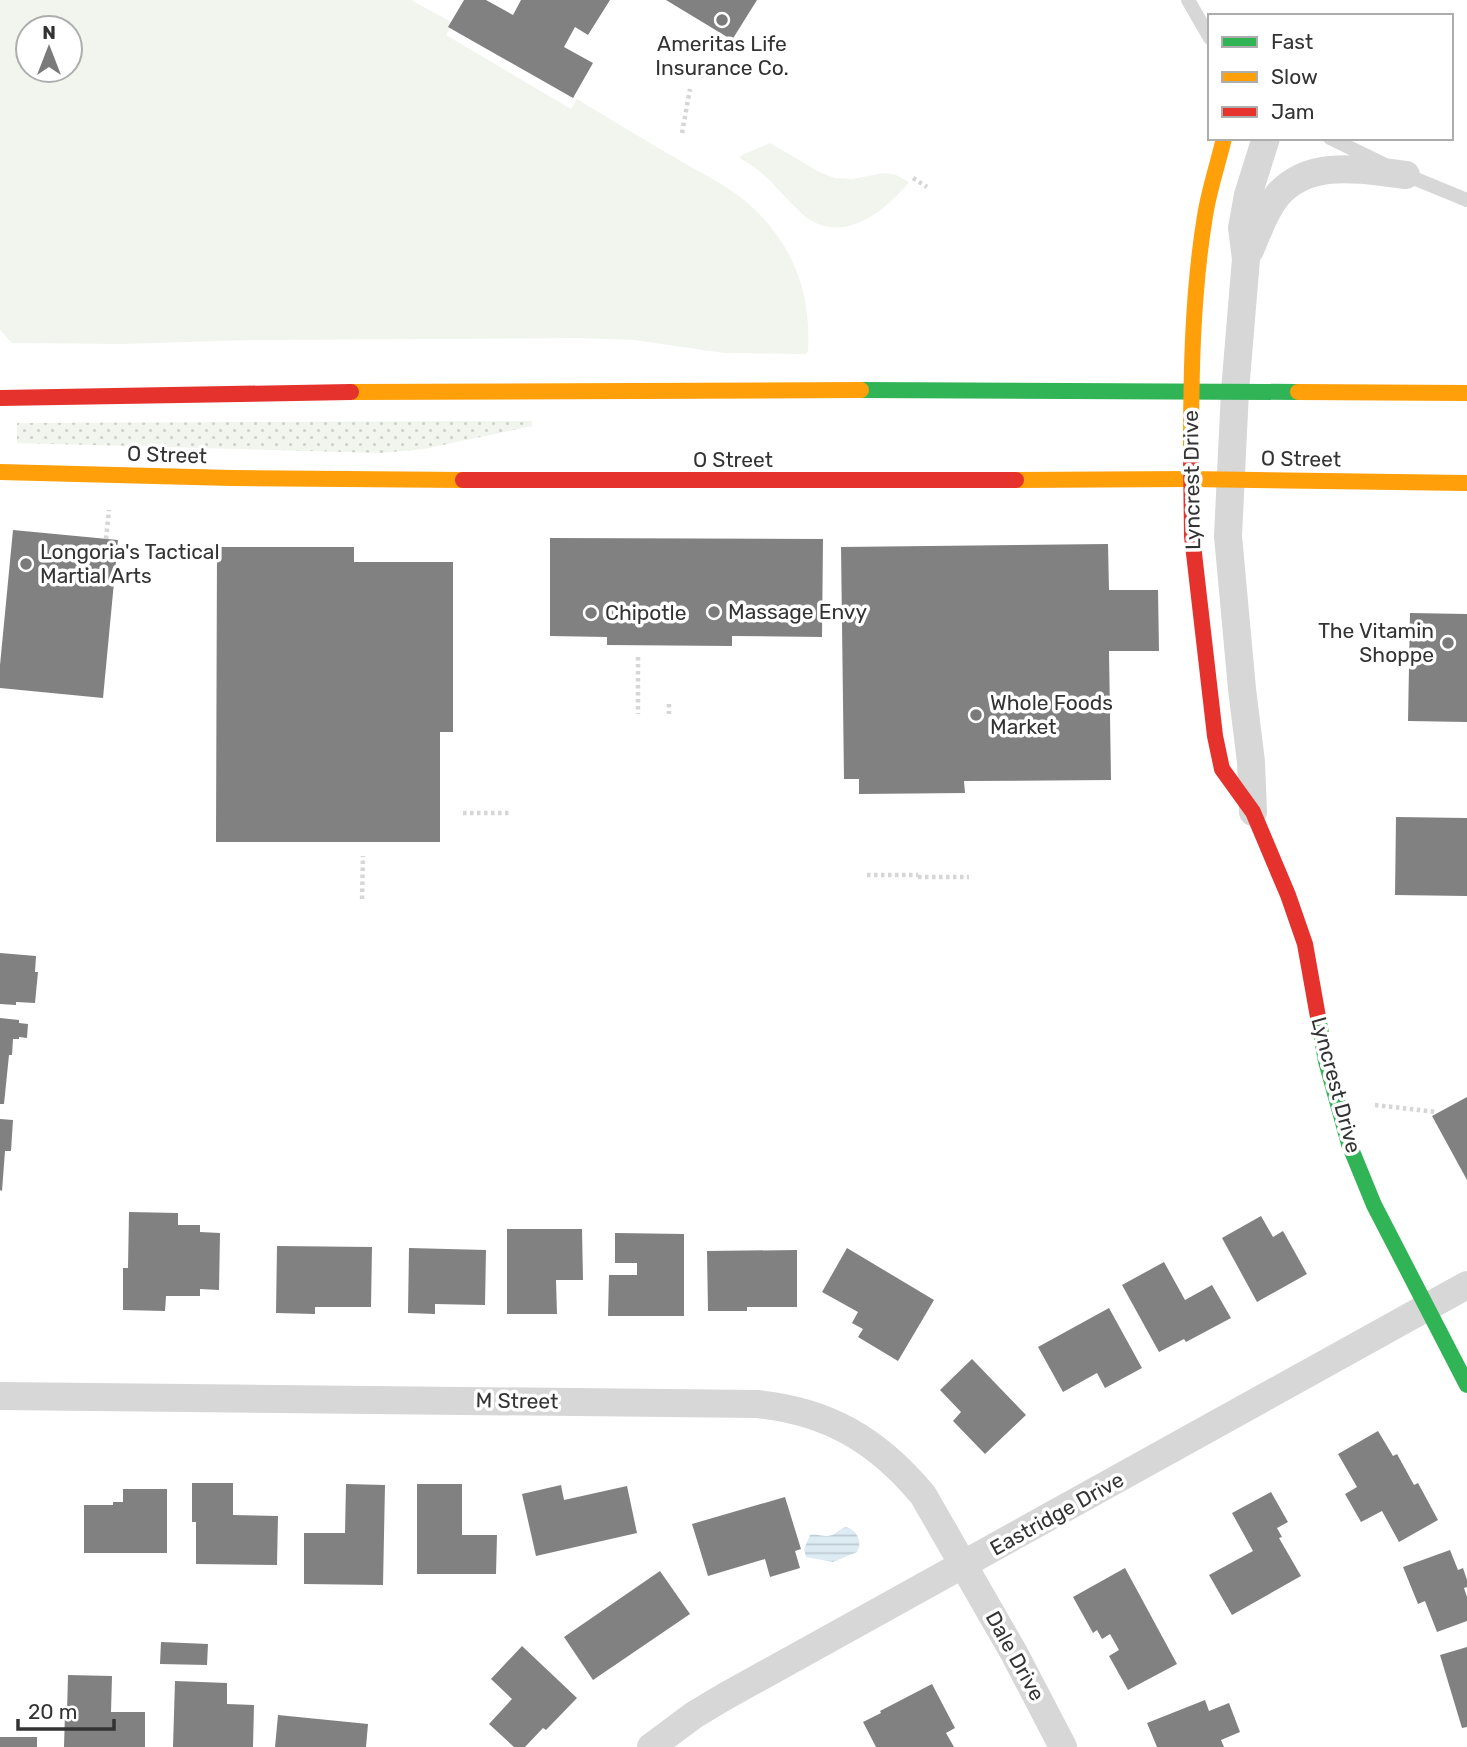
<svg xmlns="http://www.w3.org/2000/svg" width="1467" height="1747" font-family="Rubik,sans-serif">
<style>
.grass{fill:#f1f5ed;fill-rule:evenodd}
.park{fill:url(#park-dots)}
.water{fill:url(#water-rules)}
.building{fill:#818181}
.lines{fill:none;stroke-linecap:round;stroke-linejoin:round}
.path{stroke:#d6d6d6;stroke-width:4.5;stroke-dasharray:3.5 3.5;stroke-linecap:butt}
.lane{stroke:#d7d7d7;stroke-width:14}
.street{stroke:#d7d7d7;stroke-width:28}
.fast{stroke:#30b455;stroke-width:16}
.slow{stroke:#ff9f0a;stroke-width:16}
.jam{stroke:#e5322d;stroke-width:16}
.poi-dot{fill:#7a7a7a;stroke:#fff;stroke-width:2.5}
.labels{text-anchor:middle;stroke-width:7;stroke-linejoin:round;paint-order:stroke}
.poi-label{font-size:21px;fill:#333;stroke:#fff;text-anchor:start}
.street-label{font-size:21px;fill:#333;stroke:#fff}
</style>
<defs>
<pattern id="park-dots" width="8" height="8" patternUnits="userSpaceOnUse" patternTransform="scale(1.75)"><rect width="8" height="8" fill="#f1f5ed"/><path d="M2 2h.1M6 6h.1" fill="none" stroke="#cfd2cc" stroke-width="1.8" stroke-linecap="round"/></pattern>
<pattern id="water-rules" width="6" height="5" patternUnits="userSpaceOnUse" patternTransform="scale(1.75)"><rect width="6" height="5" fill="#ddebf3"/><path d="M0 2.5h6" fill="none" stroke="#becad1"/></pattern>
</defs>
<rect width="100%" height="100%" fill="#fff"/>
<g class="grass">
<path d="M 0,0 L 411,0 L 453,23 L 446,35 L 571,109 L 577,99 C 611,120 645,140 679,160 C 699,172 720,182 739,196 C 789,235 812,288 808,351 L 806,354 L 724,353 L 634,340 L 580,338 L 251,340 L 123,344 L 12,343 L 0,330 ZM 28,28 L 70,28 L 70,70 L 28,70 Z"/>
<path d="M 770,143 L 821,173 L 835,178 L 852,179 L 885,173 L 896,175 L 909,182 C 882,215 837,249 798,210 C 779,192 765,171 741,159 L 740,157 L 742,155 Z"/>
</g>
<path class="park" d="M 532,421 L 532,426 L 424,449 L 381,453 L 17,443 L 17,423 Z"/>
<path class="water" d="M 846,1527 C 857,1530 863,1542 857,1552 L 833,1562 L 806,1557 L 804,1549 L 810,1535 C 817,1533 824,1538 832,1535 C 837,1533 839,1529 846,1527 Z"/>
<g class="building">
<path d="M 464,0 L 486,0 L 513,15 L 521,0 L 610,0 L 588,35 L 575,27 L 564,47 L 593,63 L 573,98 L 448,27 Z"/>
<path d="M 666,0 L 757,0 L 732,40 Z"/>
<path d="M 13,530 L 118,540 L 103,698 L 0,688 L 0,665 Z"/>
<path d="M 550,538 L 823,539 L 822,637 L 732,636 L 732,646 L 607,645 L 607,637 L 550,636 Z"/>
<path d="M 1108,544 L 1109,590 L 1158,590 L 1159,651 L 1109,651 L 1111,780 L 964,781 L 965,793 L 859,794 L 859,779 L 844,779 L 841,547 Z"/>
<path d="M 217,547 L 354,547 L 354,562 L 453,562 L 453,732 L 440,732 L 440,842 L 216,842 Z"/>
<path d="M 1410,613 L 1467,614 L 1467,722 L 1408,721 Z"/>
<path d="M 1396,817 L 1467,818 L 1467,896 L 1395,895 Z"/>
<path d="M 0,953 L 36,956 L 35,972 L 38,972 L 35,1003 L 16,1002 L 16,1005 L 0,1004 Z"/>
<path d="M 0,1018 L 19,1020 L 19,1023 L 28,1024 L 27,1038 L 19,1037 L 19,1039 L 13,1039 L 12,1055 L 9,1055 L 4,1104 L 0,1104 Z"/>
<path d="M 1467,1097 L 1467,1180 L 1432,1116 Z"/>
<path d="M 0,1119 L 13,1120 L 11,1151 L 5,1151 L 2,1191 L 0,1190 Z"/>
<path d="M 129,1212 L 178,1213 L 178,1225 L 200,1225 L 200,1232 L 220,1233 L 219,1290 L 200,1289 L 200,1296 L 166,1296 L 165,1311 L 123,1310 L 123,1268 L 128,1268 Z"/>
<path d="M 1261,1216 L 1273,1237 L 1283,1231 L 1307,1274 L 1257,1302 L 1222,1238 Z"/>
<path d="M 507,1229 L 582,1229 L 583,1280 L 556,1280 L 557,1314 L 507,1314 Z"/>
<path d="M 615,1233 L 684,1234 L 684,1316 L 608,1316 L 609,1275 L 637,1275 L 637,1263 L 615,1263 Z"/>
<path d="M 277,1246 L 372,1247 L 371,1307 L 315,1307 L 315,1314 L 276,1313 Z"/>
<path d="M 409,1248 L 486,1250 L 485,1305 L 435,1304 L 435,1314 L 408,1313 Z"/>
<path d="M 847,1248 L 934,1300 L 898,1361 L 858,1337 L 863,1329 L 852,1323 L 858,1312 L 822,1292 Z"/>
<path d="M 797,1250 L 797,1307 L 747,1307 L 747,1311 L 708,1311 L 707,1251 Z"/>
<path d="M 1164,1262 L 1185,1300 L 1212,1285 L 1231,1318 L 1186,1342 L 1184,1339 L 1159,1352 L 1122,1285 Z"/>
<path d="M 1109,1308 L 1142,1368 L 1105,1388 L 1097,1373 L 1063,1392 L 1038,1347 Z"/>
<path d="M 972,1359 L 1026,1415 L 985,1454 L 953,1421 L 961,1412 L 940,1390 Z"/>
<path d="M 1378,1431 L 1393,1456 L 1397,1454 L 1414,1485 L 1418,1483 L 1438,1520 L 1399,1542 L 1382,1511 L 1361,1522 L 1345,1494 L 1357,1487 L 1338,1454 Z"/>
<path d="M 192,1483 L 233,1483 L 233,1515 L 278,1516 L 277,1565 L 196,1564 L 196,1522 L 192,1522 Z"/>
<path d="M 346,1484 L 385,1485 L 383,1585 L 304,1584 L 304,1533 L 345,1533 Z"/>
<path d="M 417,1484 L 462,1484 L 462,1535 L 497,1535 L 496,1574 L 417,1574 Z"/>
<path d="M 561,1485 L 564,1500 L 627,1486 L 637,1533 L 536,1556 L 522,1494 Z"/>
<path d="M 123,1489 L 167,1489 L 167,1553 L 84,1553 L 84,1505 L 113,1505 L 113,1502 L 123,1502 Z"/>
<path d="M 1271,1492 L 1288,1522 L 1277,1528 L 1282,1537 L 1279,1538 L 1301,1576 L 1232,1615 L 1209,1575 L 1253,1551 L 1232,1513 Z"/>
<path d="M 785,1497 L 801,1549 L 795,1551 L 800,1568 L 770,1577 L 765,1559 L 708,1576 L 692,1524 Z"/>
<path d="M 1450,1550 L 1458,1570 L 1463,1568 L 1467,1580 L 1467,1587 L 1464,1588 L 1467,1597 L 1467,1621 L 1437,1632 L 1425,1601 L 1418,1604 L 1403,1567 Z"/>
<path d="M 1125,1568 L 1177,1664 L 1128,1690 L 1109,1656 L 1119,1650 L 1110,1634 L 1102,1639 L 1097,1630 L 1093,1633 L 1073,1597 Z"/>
<path d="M 660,1571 L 690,1614 L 593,1680 L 564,1637 Z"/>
<path d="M 161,1642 L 208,1644 L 207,1665 L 160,1664 Z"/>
<path d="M 522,1646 L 577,1698 L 546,1730 L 543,1728 L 525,1747 L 514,1747 L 489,1724 L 512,1699 L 491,1679 Z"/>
<path d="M 1467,1647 L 1467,1727 L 1462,1728 L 1440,1655 Z"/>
<path d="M 68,1675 L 112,1676 L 111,1712 L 145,1712 L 145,1747 L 64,1747 L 65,1712 L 67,1712 Z"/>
<path d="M 175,1681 L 227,1683 L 227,1704 L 254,1705 L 253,1747 L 173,1747 Z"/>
<path d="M 932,1684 L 955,1728 L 946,1733 L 954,1747 L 876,1747 L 863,1722 L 881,1713 L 880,1711 Z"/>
<path d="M 1205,1700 L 1209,1711 L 1229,1703 L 1240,1732 L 1221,1740 L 1224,1747 L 1157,1747 L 1147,1723 Z"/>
<path d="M 278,1715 L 368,1724 L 366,1747 L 275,1747 Z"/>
<rect x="0" y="1737" width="37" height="10"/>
</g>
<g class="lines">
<g class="path">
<path d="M 682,133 L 690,89"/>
<path d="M 913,178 L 927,187"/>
<path d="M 106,539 L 109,510"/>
<path d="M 638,657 L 638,714"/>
<path d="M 669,704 L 669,714"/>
<path d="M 463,813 L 512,813"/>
<path d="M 867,875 L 918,875"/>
<path d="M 918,877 L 969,877"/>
<path d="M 362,899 L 363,856"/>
<path d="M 1375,1105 L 1437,1112"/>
</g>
<g class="lane">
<path d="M 1188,0 L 1210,38"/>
<path d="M 1330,138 L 1406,175 L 1467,200"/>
</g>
<g class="street">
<path d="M 1250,250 C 1258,232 1264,212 1277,196 C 1309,158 1363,170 1406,175"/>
<path d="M 1253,812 L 1251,762 L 1242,689 L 1228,536 L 1235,391 L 1246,259 L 1242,228 L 1248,195 L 1266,138"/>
<path d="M 0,1396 L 757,1404 C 828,1411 877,1440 923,1495 L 1014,1653 L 1063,1747"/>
<path d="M 651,1747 L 694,1715 L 724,1697 L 1467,1285"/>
</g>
<g class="fast">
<path d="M 861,390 L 1298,392"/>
<path d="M 1318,1017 L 1326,1061 L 1349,1144 L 1374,1205 L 1467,1385"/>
</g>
<g class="slow">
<path d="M 351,392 L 861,390"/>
<path d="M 1298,392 L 1467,393"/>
<path d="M 1191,457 C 1191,377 1192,295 1205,216 C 1209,190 1218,164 1224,138"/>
<path d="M 0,472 L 232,478 L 463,480"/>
<path d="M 1016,480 L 1190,479 L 1467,483"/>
</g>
<g class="jam">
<path d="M 0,398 L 351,392"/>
<path d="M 1191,457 L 1192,536 L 1215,736 L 1222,769 L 1253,812 L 1288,895 L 1305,944 L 1318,1017"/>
<path d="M 463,480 L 1016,480"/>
</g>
</g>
<g class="poi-dot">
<circle cx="722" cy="20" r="7"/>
<circle cx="26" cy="564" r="7"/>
<circle cx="714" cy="612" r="7"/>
<circle cx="591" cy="613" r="7"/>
<circle cx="1448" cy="643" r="7"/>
<circle cx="976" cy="715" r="7"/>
</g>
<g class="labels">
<g class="poi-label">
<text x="722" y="51" text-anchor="middle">Ameritas Life<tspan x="722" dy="24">Insurance Co.</tspan></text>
<text x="40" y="559">Longoria's Tactical<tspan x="40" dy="24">Martial Arts</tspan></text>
<text x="728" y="619">Massage Envy</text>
<text x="605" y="620">Chipotle</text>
<text x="1434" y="638" text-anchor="end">The Vitamin<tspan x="1434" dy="24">Shoppe</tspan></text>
<text x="990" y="710">Whole Foods<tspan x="990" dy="24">Market</tspan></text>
</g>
<g class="street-label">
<text transform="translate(167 455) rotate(2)" y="7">O Street</text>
<text transform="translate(1301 459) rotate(1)" y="7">O Street</text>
<text x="733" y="467">O Street</text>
<text transform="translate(1192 480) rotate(-91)" y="7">Lyncrest Drive</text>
<text transform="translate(1336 1085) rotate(75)" y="7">Lyncrest Drive</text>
<text transform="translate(517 1401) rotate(1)" y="7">M Street</text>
<text transform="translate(1057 1514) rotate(-29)" y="7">Eastridge Drive</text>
<text transform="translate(1015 1656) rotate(61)" y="7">Dale Drive</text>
</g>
</g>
<rect x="1208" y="14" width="245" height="126" fill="#ffffff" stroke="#adadad" stroke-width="2"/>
<rect x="1222" y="37" width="35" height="10" fill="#30b455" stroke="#adadad" stroke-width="2"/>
<text x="1271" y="49" font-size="21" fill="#333333">Fast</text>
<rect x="1222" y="72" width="35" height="10" fill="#ff9f0a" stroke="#adadad" stroke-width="2"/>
<text x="1271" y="84" font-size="21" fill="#333333">Slow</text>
<rect x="1222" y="107" width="35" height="10" fill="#e5322d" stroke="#adadad" stroke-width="2"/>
<text x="1271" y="119" font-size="21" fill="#333333">Jam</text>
<g transform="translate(49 49)"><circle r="33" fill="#ffffff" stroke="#adadad" stroke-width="2"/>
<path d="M0-5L12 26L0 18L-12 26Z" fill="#7a7a7a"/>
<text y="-10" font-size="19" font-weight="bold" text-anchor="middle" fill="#333333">N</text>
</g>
<path d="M18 1719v10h96v-10" fill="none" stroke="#333333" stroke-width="3.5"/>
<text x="28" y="1719" font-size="21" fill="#333333" stroke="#ffffff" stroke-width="5" paint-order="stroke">20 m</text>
</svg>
